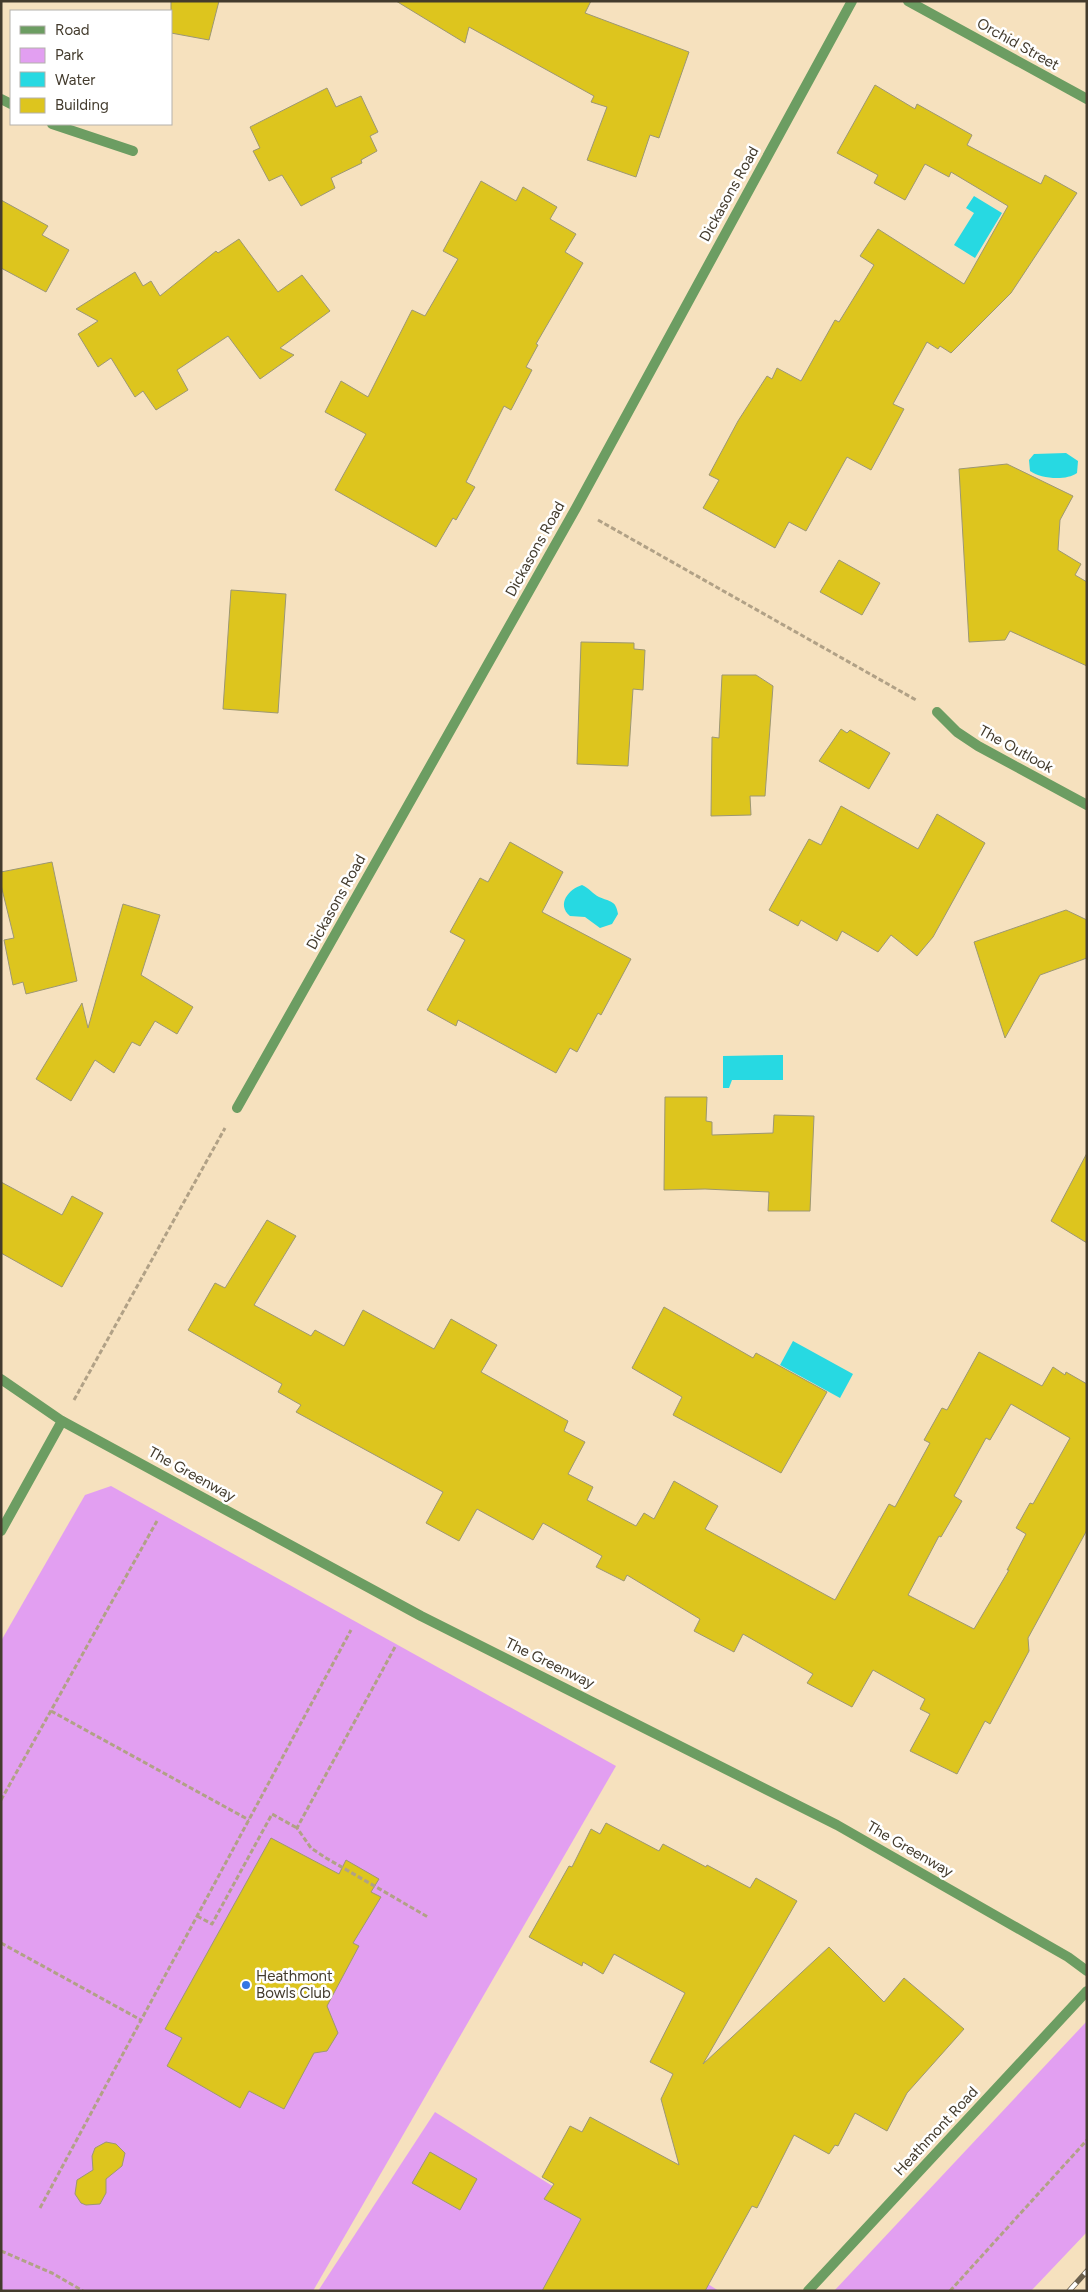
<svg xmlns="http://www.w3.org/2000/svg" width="1088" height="2292" font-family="Figtree,sans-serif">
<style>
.green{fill:#e29ff1}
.water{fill:#27d9e2}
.building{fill:#ddc51e;stroke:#9d9773;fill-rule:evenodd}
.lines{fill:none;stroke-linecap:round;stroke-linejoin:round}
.path{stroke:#b1a186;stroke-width:3;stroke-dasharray:5 2.5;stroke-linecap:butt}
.street{stroke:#6c9d62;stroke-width:10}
.rail-casing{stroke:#6b604d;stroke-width:5.5}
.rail{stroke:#fff;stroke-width:4;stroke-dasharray:11;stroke-linecap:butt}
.poi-dot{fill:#3576e4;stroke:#fff;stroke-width:2}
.labels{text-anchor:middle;stroke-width:5;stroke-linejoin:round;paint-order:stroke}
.street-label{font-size:15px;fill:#433b2d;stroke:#fff}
.poi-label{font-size:15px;fill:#433b2d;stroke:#fff;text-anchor:start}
</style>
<rect width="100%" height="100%" fill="#f6e1be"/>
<g class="green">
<path d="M 111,1486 L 616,1766 L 313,2291 L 1,2291 L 1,1641 L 85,1495 Z"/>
<path d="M 1087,2021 L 1087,2232 L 1031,2291 L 834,2291 Z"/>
<path d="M 435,2112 L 719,2291 L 318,2291 Z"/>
</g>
<g class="water">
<path d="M 974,196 L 1002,213 L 975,258 L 954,245 L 974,213 L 966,208 Z"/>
<path d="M 1066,453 L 1078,461 L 1077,473 C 1066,481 1041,479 1030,471 L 1029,460 L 1034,454 Z"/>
<path d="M 582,885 C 589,888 593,894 599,897 C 610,902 616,900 618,914 L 612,924 L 600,928 L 585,917 L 570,916 C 556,904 569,889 582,885 Z"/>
<path d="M 783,1055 L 783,1080 L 732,1080 L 729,1088 L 723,1088 L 723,1056 Z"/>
<path d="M 793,1341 L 853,1374 L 840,1398 L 780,1365 Z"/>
</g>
<g class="building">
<path d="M 171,1 L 219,1 L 209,40 L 171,33 Z"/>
<path d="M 396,1 L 591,1 L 585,13 L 689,52 L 659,138 L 650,135 L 636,177 L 587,160 L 607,107 L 591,102 L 594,96 L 469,27 L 465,43 Z"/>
<path d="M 875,85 L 915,109 L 917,104 L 972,135 L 967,145 L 1041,184 L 1045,175 L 1077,193 L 1011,293 L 951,353 L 940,346 L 938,349 L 927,342 L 893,404 L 904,409 L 871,470 L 847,457 L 806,531 L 789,522 L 775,548 L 703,508 L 719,480 L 709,475 L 738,421 L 767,376 L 772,379 L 777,368 L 801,381 L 835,320 L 839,322 L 874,265 L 860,256 L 878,229 L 964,284 L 1008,206 L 951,172 L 949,177 L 925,164 L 905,200 L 874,183 L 878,175 L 837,153 Z"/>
<path d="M 327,88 L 336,107 L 361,96 L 378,132 L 370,136 L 377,151 L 361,160 L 362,163 L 331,178 L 335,188 L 301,206 L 282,175 L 269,181 L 253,151 L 260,148 L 250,127 Z"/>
<path d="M 481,181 L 516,201 L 523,187 L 557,207 L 550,219 L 576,234 L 565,252 L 583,263 L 536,344 L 538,345 L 526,367 L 532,370 L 511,410 L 504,406 L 466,482 L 475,487 L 456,520 L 453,518 L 436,547 L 335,490 L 366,434 L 325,412 L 341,381 L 368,397 L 412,310 L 425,316 L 458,259 L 443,251 Z"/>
<path d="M 1,200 L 48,226 L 42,235 L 69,250 L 46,292 L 1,268 Z"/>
<path d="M 239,239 L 278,292 L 302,275 L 330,311 L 280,348 L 294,355 L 260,379 L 228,336 L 177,370 L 188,390 L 156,410 L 143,391 L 135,397 L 111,358 L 98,367 L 78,334 L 98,321 L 76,309 L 135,272 L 143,286 L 151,281 L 160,296 L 216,251 L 218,253 Z"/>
<path d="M 1007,464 L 1073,496 L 1060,520 L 1058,550 L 1081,564 L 1075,575 L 1087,582 L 1087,666 L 1010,631 L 1005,640 L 969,642 L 959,469 Z"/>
<path d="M 839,560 L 880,583 L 862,615 L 820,592 Z"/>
<path d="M 231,590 L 286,594 L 278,713 L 223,709 Z"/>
<path d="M 581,642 L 634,643 L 634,649 L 645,650 L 643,690 L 633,689 L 628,766 L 577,764 Z"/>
<path d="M 722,675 L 756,675 L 773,686 L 765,796 L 750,796 L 751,815 L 711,816 L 712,737 L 719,738 Z"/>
<path d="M 841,729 L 847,733 L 850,730 L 890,753 L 869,789 L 819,761 Z"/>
<path d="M 841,806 L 918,849 L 937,814 L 985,843 L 933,937 L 917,956 L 891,935 L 878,952 L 842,931 L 837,941 L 801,920 L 798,926 L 769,910 L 809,839 L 821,845 Z"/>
<path d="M 510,842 L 563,872 L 542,912 L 631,959 L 601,1015 L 598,1013 L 577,1052 L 570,1048 L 556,1073 L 471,1027 L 458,1020 L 456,1026 L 427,1010 L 465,940 L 450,932 L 480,878 L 488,882 Z"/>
<path d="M 52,862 L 77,981 L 26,994 L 23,982 L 13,985 L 4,940 L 14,938 L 1,885 L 1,872 Z"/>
<path d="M 123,904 L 160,915 L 141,975 L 193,1007 L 177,1034 L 155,1021 L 140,1046 L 132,1042 L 114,1073 L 95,1060 L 71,1101 L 36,1079 L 82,1003 L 88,1028 Z"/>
<path d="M 1066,910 L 1087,920 L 1087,958 L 1040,975 L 1005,1038 L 974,942 Z"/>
<path d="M 665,1097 L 707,1097 L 706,1121 L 712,1122 L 712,1135 L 773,1133 L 774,1115 L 814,1116 L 810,1211 L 768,1211 L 769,1192 L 705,1189 L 664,1190 Z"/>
<path d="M 1087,1153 L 1087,1243 L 1051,1221 Z"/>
<path d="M 1,1182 L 62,1215 L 72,1196 L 103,1213 L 62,1287 L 1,1253 Z"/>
<path d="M 267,1220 L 296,1236 L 254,1305 L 311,1336 L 315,1330 L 344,1346 L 363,1310 L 434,1349 L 451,1319 L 497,1345 L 481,1372 L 568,1421 L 564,1431 L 585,1442 L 568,1474 L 593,1487 L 587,1500 L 636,1526 L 644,1513 L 654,1519 L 674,1481 L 718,1506 L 705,1529 L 835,1600 L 889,1504 L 895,1507 L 930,1443 L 924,1440 L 942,1408 L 947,1410 L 979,1352 L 1042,1386 L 1053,1367 L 1065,1375 L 1066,1372 L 1087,1384 L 1087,1530 L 1028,1638 L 1029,1651 L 990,1724 L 985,1721 L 957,1774 L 910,1751 L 930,1714 L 920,1709 L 925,1699 L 873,1670 L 852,1707 L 807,1683 L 813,1674 L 743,1634 L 734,1652 L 694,1631 L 700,1619 L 627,1575 L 624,1581 L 596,1567 L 602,1556 L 543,1523 L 533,1540 L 477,1509 L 459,1541 L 426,1523 L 443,1492 L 296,1412 L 301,1405 L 278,1392 L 282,1384 L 188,1330 L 215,1283 L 225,1288 ZM 1011,1404 L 1070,1438 L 1033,1504 L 1030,1503 L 1016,1528 L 1026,1534 L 1007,1570 L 1009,1570 L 974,1629 L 908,1595 L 939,1536 L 941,1537 L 962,1501 L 954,1496 L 986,1438 L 990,1440 Z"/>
<path d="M 664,1307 L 753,1358 L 756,1353 L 827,1392 L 781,1473 L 673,1415 L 682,1397 L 632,1368 Z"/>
<path d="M 606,1823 L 659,1851 L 663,1844 L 706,1867 L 707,1865 L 750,1888 L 756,1878 L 797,1901 L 703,2064 L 829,1947 L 884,2002 L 904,1978 L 964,2029 L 907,2093 L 887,2131 L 855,2113 L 838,2146 L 835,2145 L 829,2154 L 794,2135 L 757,2208 L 752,2206 L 705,2291 L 542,2291 L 581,2219 L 544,2199 L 554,2184 L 542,2177 L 570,2126 L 582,2132 L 590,2117 L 679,2165 L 661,2099 L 673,2074 L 650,2062 L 685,1993 L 614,1954 L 603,1974 L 583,1962 L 582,1966 L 529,1937 L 569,1866 L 572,1867 L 591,1829 L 600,1834 Z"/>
<path d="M 271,1838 L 339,1874 L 346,1860 L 379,1879 L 371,1892 L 381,1897 L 353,1943 L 359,1946 L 327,2006 L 338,2033 L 327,2051 L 314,2053 L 284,2109 L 249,2091 L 240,2108 L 167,2066 L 182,2038 L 165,2029 Z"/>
<path d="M 106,2142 L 116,2144 L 125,2153 L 122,2166 L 106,2179 L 106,2193 L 100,2204 L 86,2205 L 81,2203 L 75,2194 L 77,2180 L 93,2170 L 92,2156 L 95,2148 Z"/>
<path d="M 430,2152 L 477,2179 L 460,2210 L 412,2183 Z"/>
</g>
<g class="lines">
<g class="path">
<path d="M 598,520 L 916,700"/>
<path d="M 74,1400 L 225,1128"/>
<path d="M 395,1647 L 297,1828 L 311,1848 L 326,1858 L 428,1917"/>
<path d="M 51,1711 L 249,1820"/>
<path d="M 1,1800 L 157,1521"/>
<path d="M 197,1916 L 212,1924 L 272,1814 L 297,1828"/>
<path d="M 1,1943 L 141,2020"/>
<path d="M 40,2208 L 351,1630"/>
<path d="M 1,2251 L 52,2273 L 83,2291"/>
<path d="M 950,2291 L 1087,2140"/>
</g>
<g class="street">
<path d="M 908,1 L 1087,99"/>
<path d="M 1,99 L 11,104"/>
<path d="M 52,124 L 133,151"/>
<path d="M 937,712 L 957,732 L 978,746 L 1087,805"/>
<path d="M 237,1108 L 576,508 L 852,1"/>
<path d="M 1,1379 L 62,1421 L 421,1616 L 837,1825 L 1068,1957 L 1087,1971"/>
<path d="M 1,1531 L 62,1421"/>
<path d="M 808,2291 L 1087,1991"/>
</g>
<g class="rail-casing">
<path id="rail" d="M 1069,2291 L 1087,2271"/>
</g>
<use href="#rail" class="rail"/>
</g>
<circle class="poi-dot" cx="246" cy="1985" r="5"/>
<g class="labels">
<g class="street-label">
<text transform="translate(1018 44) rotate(29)" y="5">Orchid Street</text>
<text transform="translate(729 194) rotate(-61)" y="5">Dickasons Road</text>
<text transform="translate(535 549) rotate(-61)" y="5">Dickasons Road</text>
<text transform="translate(1016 749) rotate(29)" y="5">The Outlook</text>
<text transform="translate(336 902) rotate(-61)" y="5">Dickasons Road</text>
<text transform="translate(192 1474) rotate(29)" y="5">The Greenway</text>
<text transform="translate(550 1663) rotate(26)" y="5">The Greenway</text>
<text transform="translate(910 1849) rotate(30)" y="5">The Greenway</text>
<text transform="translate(936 2131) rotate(-47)" y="5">Heathmont Road</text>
</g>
<g class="poi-label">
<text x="256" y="1981">Heathmont<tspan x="256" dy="17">Bowls Club</tspan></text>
</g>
</g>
<rect width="1088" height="2292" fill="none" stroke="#433b2d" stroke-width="5"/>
<rect x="10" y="10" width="162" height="115" fill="#ffffff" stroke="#b4b1ab"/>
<rect x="20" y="26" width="25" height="8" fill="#6c9d62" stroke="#b4b1ab"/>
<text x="55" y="35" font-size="15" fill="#433b2d">Road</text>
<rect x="20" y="48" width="25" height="15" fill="#e29ff1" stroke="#b4b1ab"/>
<text x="55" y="60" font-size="15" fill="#433b2d">Park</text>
<rect x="20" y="72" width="25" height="15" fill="#27d9e2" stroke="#b4b1ab"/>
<text x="55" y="85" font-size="15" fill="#433b2d">Water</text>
<rect x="20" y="98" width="25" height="15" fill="#ddc51e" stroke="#b4b1ab"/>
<text x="55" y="110" font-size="15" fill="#433b2d">Building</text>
</svg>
